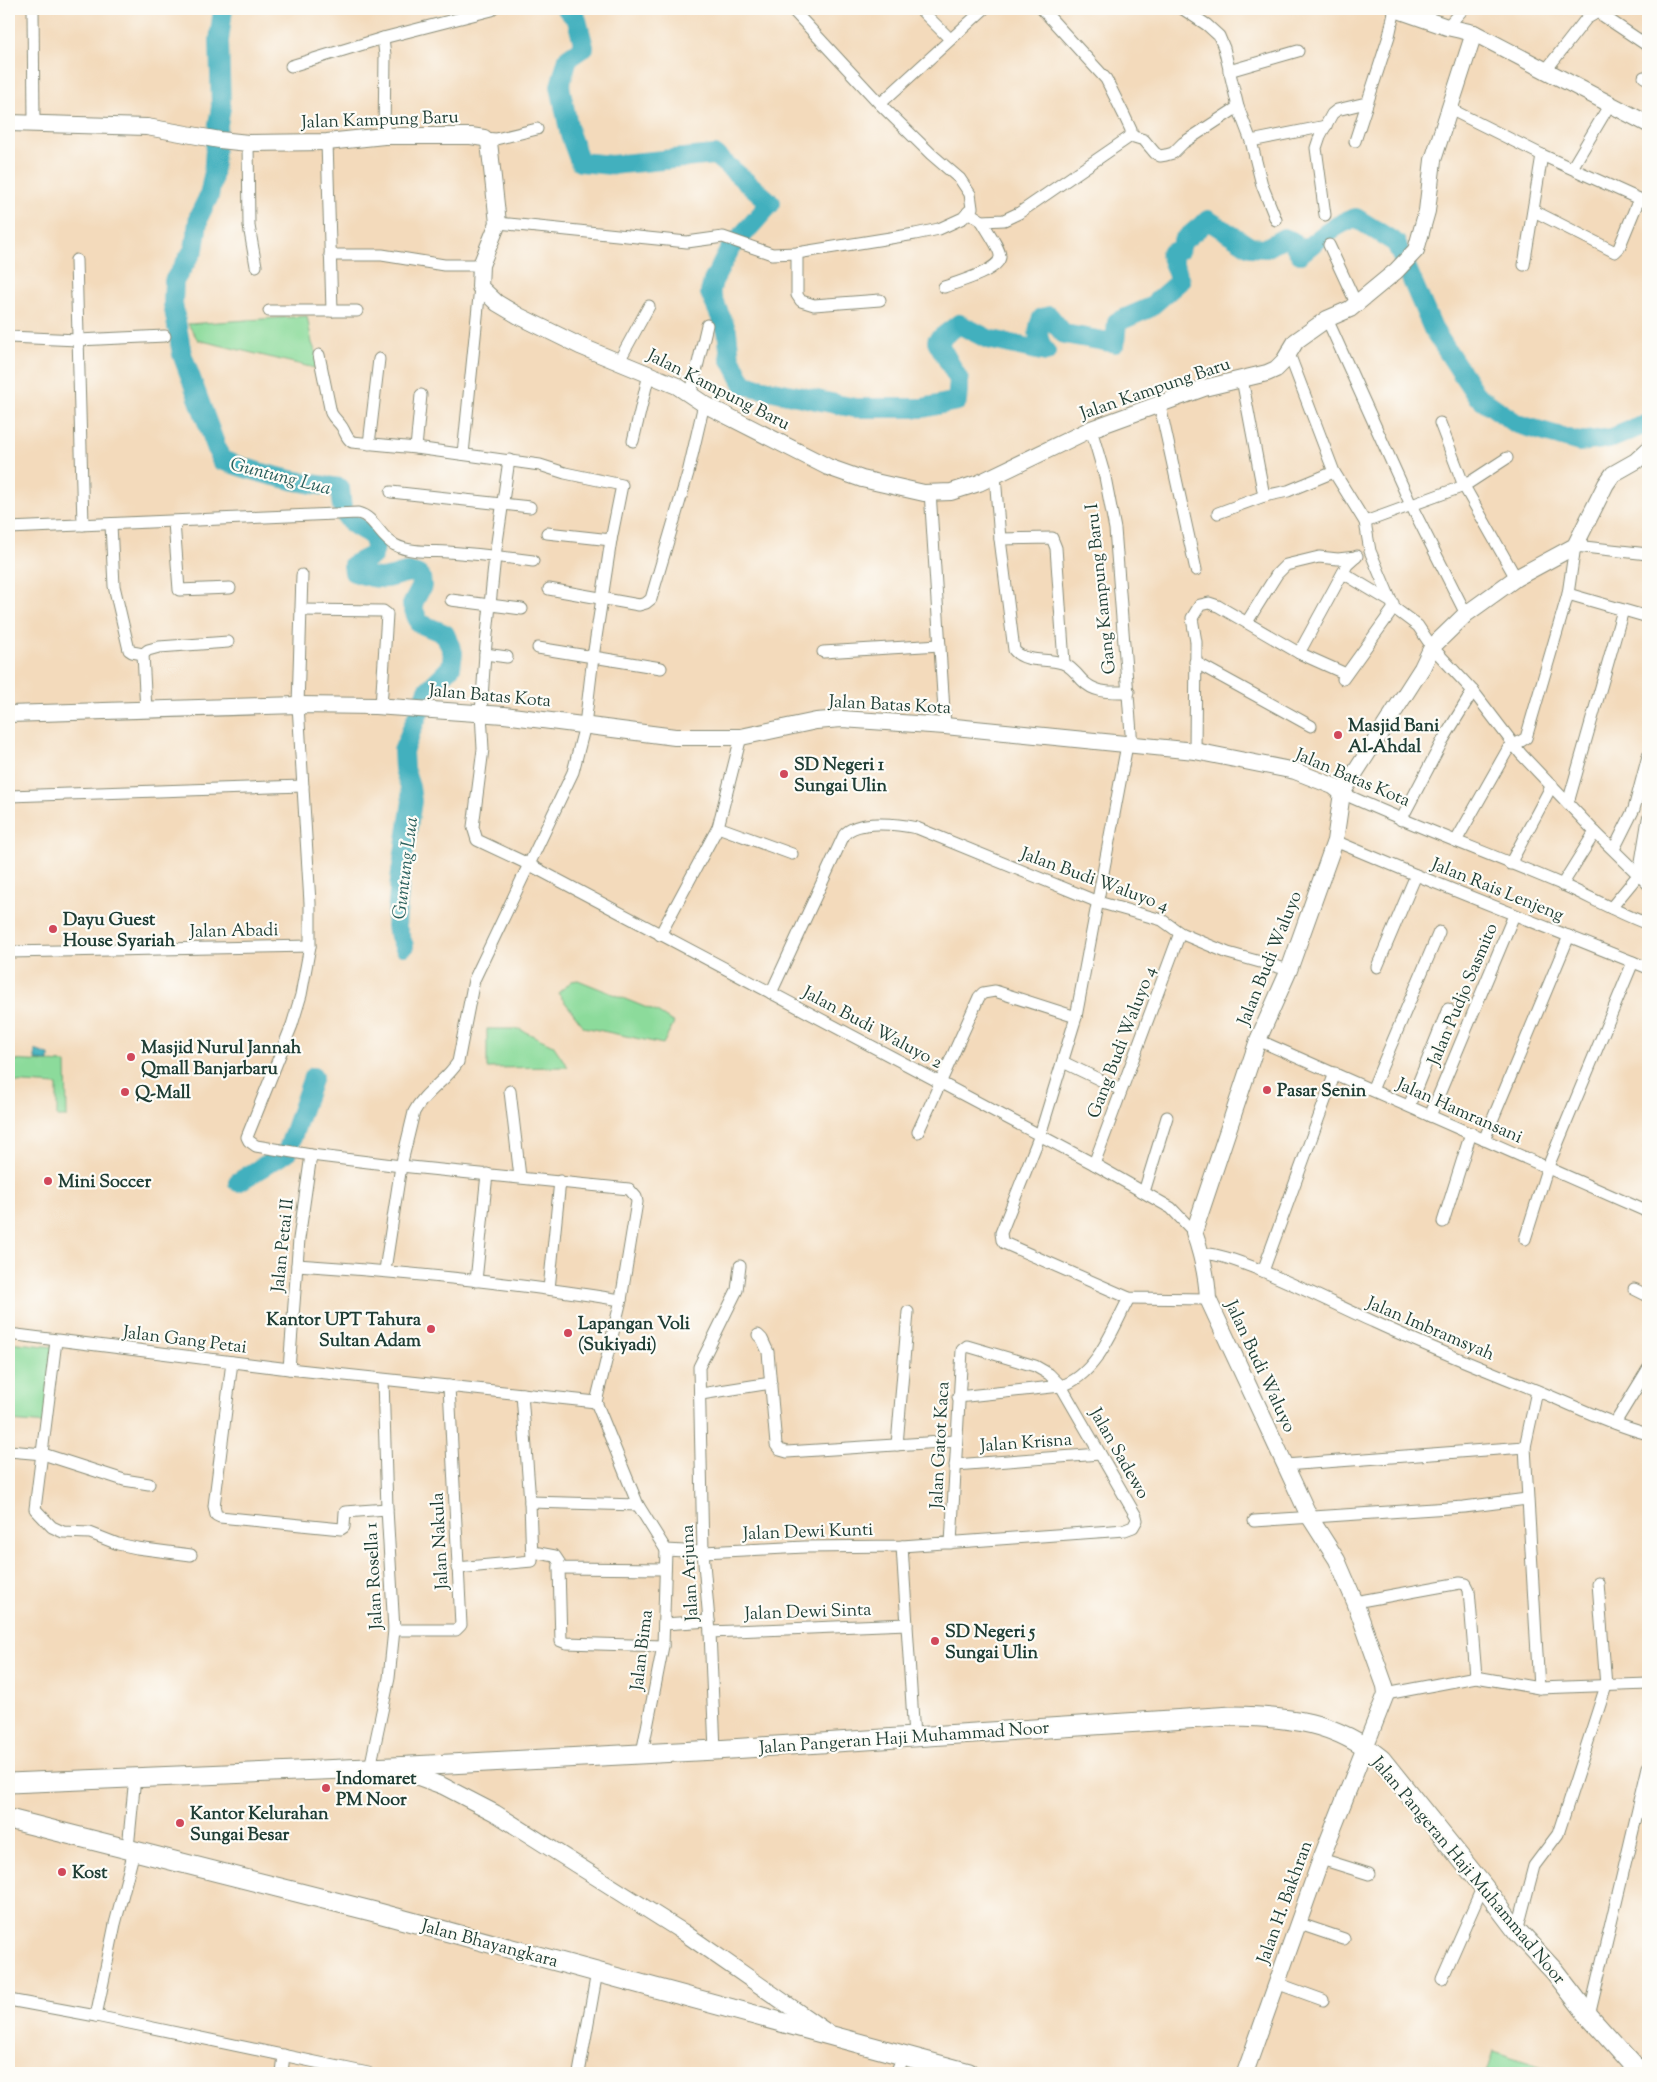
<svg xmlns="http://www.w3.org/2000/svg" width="1657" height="2082" font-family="'Sorts Mill Goudy',serif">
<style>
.green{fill:#8cdb9b;stroke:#568c68}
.water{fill:#42b0be;stroke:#307679}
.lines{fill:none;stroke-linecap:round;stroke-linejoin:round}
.river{stroke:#42b0be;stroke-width:20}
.street-casing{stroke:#898c78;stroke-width:13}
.secondary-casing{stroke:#898c78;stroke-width:18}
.primary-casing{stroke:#898c78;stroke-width:21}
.street{stroke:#fff;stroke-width:11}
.secondary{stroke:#fff;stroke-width:16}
.primary{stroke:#fff;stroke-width:19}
.poi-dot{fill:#d1495b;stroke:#fdfcf7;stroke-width:2}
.labels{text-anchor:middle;stroke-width:4.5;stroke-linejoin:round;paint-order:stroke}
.street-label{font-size:18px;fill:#1f3d34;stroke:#fdfcf7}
.poi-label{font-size:18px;font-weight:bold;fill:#1f3d34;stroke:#fdfcf7;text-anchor:start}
.water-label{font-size:19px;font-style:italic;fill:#2a605d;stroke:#fdfcf7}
</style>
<rect width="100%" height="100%" fill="#fdfcf7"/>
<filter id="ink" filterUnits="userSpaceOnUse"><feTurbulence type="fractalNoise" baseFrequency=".02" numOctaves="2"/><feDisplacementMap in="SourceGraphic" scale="10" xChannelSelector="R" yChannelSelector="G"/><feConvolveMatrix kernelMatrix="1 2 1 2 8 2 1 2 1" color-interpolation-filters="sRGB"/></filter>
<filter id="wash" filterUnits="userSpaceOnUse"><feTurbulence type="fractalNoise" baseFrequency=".0096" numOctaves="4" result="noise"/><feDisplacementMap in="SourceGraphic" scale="20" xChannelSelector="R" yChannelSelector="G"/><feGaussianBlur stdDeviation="1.12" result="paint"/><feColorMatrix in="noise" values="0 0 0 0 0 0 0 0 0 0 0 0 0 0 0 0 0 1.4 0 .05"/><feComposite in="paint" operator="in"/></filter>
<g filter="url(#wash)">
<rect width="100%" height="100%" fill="#f3dabb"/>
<g class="green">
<path d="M 307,316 L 312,343 L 323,370 L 198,340 L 188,324 Z"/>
<path d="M 578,980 L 657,1012 L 674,1023 L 663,1044 L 584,1027 L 558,993 L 572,981 Z"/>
<path d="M 487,1029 L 519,1029 L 553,1045 L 568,1067 L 487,1068 Z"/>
<path d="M 9,1060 L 66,1063 L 67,1117 L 57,1117 L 57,1085 L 9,1082 Z"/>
<path d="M 9,1342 L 54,1347 L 49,1424 L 9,1421 Z"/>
<path d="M 1493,2051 L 1561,2073 L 1486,2073 Z"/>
</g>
<path class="water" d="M 35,1050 L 49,1055 L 49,1061 L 35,1060 Z"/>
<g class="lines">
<g class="river">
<path d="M 223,9 L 219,41 L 221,107 L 216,136 L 213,176 L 209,196 L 199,216 L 194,249 L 174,281 L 173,304 L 182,354 L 221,460 C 260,474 299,483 340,488 C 341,501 341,513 351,522 C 364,534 381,532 373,555 L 353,565 L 354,572 C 363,575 377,579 386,578 C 400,577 409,567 421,577 L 422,586 L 412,605 L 419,623 L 445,634 L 453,653 L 451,667 L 428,690 L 403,751 L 404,769 L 410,787 L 412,801 L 400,879 L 396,926 L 404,946"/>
<path d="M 567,9 L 577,20 L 584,47 L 568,58 L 560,86 L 570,135 L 580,162 L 611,165 L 715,155 L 771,203 L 730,249 L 713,281 L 710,293 L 727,331 L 730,358 L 744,385 L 855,408 L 923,408 L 957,401 L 959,380 L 937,341 L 959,324 L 988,339 L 1046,352 C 1037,341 1036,331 1042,318 L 1049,316 L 1064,334 L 1115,343 L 1117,322 L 1149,308 L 1180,281 L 1170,254 L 1180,249 L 1183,241 L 1208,220 L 1250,247 L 1266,248 L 1284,238 L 1292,241 L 1300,254 C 1316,241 1336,223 1356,218 L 1396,243 L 1433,329 L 1476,395 L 1517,424 L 1579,442 L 1612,438 L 1648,423"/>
<path d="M 238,1182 L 287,1152 L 313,1077"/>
</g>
</g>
</g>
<g filter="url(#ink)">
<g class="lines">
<g class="street-casing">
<g id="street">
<path d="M 33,9 L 34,122"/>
<path d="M 920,9 L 950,39"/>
<path d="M 1042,9 L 1106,79 L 1124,115 L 1131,130 L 1131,136"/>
<path d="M 1183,9 L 1207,25 L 1219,36 L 1224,48 L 1238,107 L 1251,141 L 1262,185 L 1276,220"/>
<path d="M 1596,11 L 1648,46"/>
<path d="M 1447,27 L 1463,9"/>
<path d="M 383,38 L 385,55 L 384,136"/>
<path d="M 291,66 L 383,38 L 492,10"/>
<path d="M 1546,70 L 1586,19 L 1603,9"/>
<path d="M 1229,71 L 1298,51"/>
<path d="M 1644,77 L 1648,79"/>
<path d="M 880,104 L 984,9"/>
<path d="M 1450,109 L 1542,155 L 1648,203"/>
<path d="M 484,138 L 496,139 L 537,129"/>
<path d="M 1251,141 L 1326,126"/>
<path d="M 1355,141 L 1389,36 L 1395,9"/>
<path d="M 327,142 L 332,311"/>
<path d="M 248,143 L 249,226 L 256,266"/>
<path d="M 1572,168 L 1610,104"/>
<path d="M 1534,211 L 1615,252 L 1619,248 L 1639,199"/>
<path d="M 968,212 L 982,221 L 1004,220 L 1019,213 L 1131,136 L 1144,140 L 1155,153 L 1160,156 L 1166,155 L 1173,153 L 1183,143 L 1238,107"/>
<path d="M 1325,215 L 1316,148 L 1320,136 L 1332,114 L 1337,110 L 1366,103"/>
<path d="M 498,223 L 687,242 L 723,237 L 772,254 L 797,253 L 915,234 L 939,229 L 963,218 L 972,208 L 970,194 L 960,179 L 931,154 L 880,104 L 792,9"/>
<path d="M 1329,245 L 1356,303"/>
<path d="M 797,253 L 797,295 L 801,301 L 814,305 L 880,300"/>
<path d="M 330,255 L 382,255 L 444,265 L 481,265"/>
<path d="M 76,260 L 83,525"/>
<path d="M 1524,265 L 1542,155"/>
<path d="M 944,287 C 956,283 1001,270 1000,256 C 1000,248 986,229 982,221"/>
<path d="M 269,311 L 357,311"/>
<path d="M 1327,319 L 1411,505 L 1466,614"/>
<path d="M 9,337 L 78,340 L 165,336"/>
<path d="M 1288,351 L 1334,472 L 1365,522 L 1370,551 L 1394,608 L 1418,626 L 1432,647 L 1473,691 L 1521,754 L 1595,832 L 1648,884"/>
<path d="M 319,355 L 331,413 C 334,419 339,422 342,427 C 346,433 346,438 352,442 L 416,448 L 540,465 L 565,473 L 622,485 L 611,540 L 547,533"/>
<path d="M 619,361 L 649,306"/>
<path d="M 1242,379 L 1264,496 L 1288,491 L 1334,472"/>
<path d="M 691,393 L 707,325"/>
<path d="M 1160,406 L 1196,570"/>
<path d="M 1440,423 L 1464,486 L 1516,578"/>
<path d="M 1091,429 L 1105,477 L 1115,529 L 1132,746"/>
<path d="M 633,441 L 649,374"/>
<path d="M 369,444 L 379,359"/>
<path d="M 416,448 L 421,395"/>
<path d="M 463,454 L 480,287"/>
<path d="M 509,460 L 495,556 L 485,654 L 481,713 L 483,749 L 473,827 L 477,840 L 528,864 L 1094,1164 L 1171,1208 L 1194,1232"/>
<path d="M 995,475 L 1000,539 L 1014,650 C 1024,663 1047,658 1062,663 C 1069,665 1077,674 1082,680 C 1095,694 1112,692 1129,692"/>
<path d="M 930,491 L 945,726"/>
<path d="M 391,492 L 530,507"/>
<path d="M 1218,513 L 1264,496"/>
<path d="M 174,522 L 179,590 L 230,588"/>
<path d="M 1365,522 L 1464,486 L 1507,458"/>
<path d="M 111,524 L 114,586 L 129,650 L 132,652 L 143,654 L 146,711"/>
<path d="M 9,528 L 358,513 C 375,517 380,538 395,545 C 410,553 432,551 448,552 C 477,554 505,557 533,561"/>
<path d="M 1000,539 L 1052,538 L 1056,548 L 1064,663"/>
<path d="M 1343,573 L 1393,603"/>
<path d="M 302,575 L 298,705 L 310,903 L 310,946 L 301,995 L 292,1025 L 247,1137 L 249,1141 L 256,1146 L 311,1155 L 401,1166 L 629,1189 L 636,1197 L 637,1202 L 621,1300 L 596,1402 L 638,1505 L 666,1550"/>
<path d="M 549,589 L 639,605 L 646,603 L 651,599 L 688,473 L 704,404"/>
<path d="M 1568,594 L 1648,617"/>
<path d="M 451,600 L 522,609"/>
<path d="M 301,610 L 383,611 L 387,614 L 381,707"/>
<path d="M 1247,622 L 1277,574 L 1286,565 L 1319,557 L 1338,559 L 1356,557"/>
<path d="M 538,648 L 661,668"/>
<path d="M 823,652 L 940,645"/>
<path d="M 1299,653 L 1347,565 L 1357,556"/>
<path d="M 143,654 L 148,650 L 159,647 L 228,642"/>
<path d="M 485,654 L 507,657"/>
<path d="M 1195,662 L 1311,726"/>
<path d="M 1343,679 L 1394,608"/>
<path d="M 1127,745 L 1076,1017 L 1040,1135 L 1001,1233 L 1002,1240 L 1004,1243 L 1129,1298 L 1208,1299"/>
<path d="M 1195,751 L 1196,642 L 1192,618 L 1200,605 L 1209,603 L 1218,606 L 1299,653 L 1346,674"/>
<path d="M 1342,793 C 1414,826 1488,853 1561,884 C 1590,897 1618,913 1648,924"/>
<path d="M 9,796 L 303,786"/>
<path d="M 1568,803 L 1623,610"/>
<path d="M 1401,820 L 1443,740 L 1473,691"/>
<path d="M 718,827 L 792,854"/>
<path d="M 1335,841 L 1416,875 L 1648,968"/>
<path d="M 1456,841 L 1508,749 L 1526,738 L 1568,594 L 1575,546 L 1648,554"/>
<path d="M 1614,849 L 1634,809 L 1648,756"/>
<path d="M 1510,864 L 1552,785"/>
<path d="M 1562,885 L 1595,832"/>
<path d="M 1611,908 L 1639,874 L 1648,819"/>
<path d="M 660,935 L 718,827 L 741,737"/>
<path d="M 9,952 L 310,946"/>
<path d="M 1377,967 L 1416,875"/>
<path d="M 771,993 L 844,835 C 857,819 898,824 917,828 L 1098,902 L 1162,920 L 1180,933 L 1228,953 L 1289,970"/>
<path d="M 1258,1040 L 1648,1212"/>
<path d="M 1063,1062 L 1121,1090"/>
<path d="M 1372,1090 L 1439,932"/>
<path d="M 510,1091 L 520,1177"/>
<path d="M 1409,1106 L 1448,1009"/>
<path d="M 1430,1116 L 1514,915"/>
<path d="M 918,1132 L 979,997 L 983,993 L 995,991 L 1076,1017"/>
<path d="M 1484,1140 L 1569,936"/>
<path d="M 1094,1164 L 1180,933"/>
<path d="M 1144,1192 L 1167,1117"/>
<path d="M 1443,1222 L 1471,1133"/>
<path d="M 1525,1239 L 1547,1169 L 1633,962"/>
<path d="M 1202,1254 C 1228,1249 1343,1309 1374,1322 C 1428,1347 1483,1369 1538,1391 C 1575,1406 1610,1424 1648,1434"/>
<path d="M 297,1265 C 405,1272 514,1283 621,1300"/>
<path d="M 385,1270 L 401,1166 L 414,1112 C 424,1092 446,1081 458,1062 L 474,980 L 573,772 L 585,725 L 593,657 L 611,540"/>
<path d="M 1263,1271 L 1335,1073"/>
<path d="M 476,1281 L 487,1174"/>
<path d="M 549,1289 L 560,1181"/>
<path d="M 1634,1289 L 1648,1296"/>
<path d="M 9,1334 L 289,1369 L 596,1402"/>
<path d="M 758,1335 L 762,1339 L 768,1352 L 776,1445 L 780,1450 L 787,1452 L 956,1441"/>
<path d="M 56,1341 L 35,1509 L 52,1527 L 63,1532 L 90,1533 L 118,1544 L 137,1548 L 191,1555"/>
<path d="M 232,1362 L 214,1506 L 216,1515 L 220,1517 L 341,1529 L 344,1527 L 345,1512 L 387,1509"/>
<path d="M 289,1369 L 299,1239 L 311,1155"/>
<path d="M 1537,1391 L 1525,1447 L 1539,1688"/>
<path d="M 522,1394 L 530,1502"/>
<path d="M 701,1394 L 771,1383"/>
<path d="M 958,1397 L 1061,1386 C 1097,1375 1113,1328 1129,1298"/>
<path d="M 1615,1423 L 1648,1369"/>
<path d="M 897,1445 L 908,1312"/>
<path d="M 9,1451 L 43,1454 L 124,1480 L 149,1484"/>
<path d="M 955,1465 L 1100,1454"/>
<path d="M 1285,1465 L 1525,1447"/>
<path d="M 1254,1521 L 1464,1507 L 1527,1499"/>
<path d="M 902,1546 L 914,1737"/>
<path d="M 666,1550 L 703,1552 L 805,1547 L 902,1546 L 1125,1530 L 1133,1527 L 1137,1520 L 1136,1516 L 1061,1386 L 1049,1374 L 1035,1366 L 967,1346 L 962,1350 L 951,1543"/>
<path d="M 533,1552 L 555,1556 L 559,1562 L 559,1568 L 665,1569"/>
<path d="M 457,1568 L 532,1561 L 530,1502 L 638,1505"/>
<path d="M 559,1568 L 561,1641 L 566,1643 L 663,1646"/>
<path d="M 1355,1602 L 1460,1583 L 1466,1584 L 1469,1590 L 1476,1677"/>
<path d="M 664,1624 L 709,1621"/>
<path d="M 394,1630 L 456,1630 L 461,1625 L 449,1386"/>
<path d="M 710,1632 L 907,1624"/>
<path d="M 1386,1694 L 1476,1677 L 1539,1688 L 1648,1684"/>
<path d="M 715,1750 L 710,1632 L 703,1552 L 699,1367 L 737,1290 L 740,1266"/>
<path d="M 642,1753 L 663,1646 L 666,1550"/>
<path d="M 370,1768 L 389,1678 L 394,1630 L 387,1509 L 383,1380"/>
<path d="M 128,1848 L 135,1777"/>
<path d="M 1321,1859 L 1369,1874"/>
<path d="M 1297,1923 L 1344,1939"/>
<path d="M 1517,1931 L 1534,1866 L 1558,1834 L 1606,1686 L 1598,1583"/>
<path d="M 1442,1979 L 1483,1886"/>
<path d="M 1276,1983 L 1323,2000"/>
<path d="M 9,2000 L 96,2016 L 368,2073"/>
<path d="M 96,2016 L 115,1924 L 134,1851"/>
<path d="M 1589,2016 L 1648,1767"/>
<path d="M 282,2073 L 284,2055"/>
<path d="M 579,2073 L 597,1972"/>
<path d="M 896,2073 L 903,2056"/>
</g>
</g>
<g class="secondary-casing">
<g id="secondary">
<path d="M 1395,9 L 1447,27 L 1474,33 L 1648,124"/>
<path d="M 9,123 L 147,127 L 220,140 L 248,143 L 327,142 L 384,136 L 471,136 L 484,138 L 489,142 L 498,223 L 481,265 L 480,287 L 497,303 L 519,316 L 580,346 L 677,386 L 704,404 L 828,467 L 862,479 L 924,493 L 951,492 L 979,483 L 1091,429 L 1204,388 L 1267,373 L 1276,369 L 1284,361 L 1296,341 L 1327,319 L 1350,309 L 1396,271 L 1416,250 L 1427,211 L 1433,160 L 1474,33"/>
<path d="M 9,714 L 298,705 L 375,706 L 504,715 L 675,737 L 741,737 L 816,721 L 842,719 L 945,726 L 1195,751 L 1295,771 L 1333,786 L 1342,793"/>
<path d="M 394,1768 L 443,1786 L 495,1813 L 683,1932 L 828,2033"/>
<path d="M 1245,2073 L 1321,1859 L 1386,1694 L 1385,1686 L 1355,1602 L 1337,1560 L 1309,1516 L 1208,1299 C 1207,1275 1202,1255 1194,1232 L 1258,1040 L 1289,970 L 1335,841 L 1342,793 L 1422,668 L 1432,647 L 1466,614 L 1516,578 L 1575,546 L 1606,484 L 1613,474 L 1636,461 L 1648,450"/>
</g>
</g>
<g class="primary-casing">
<g id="primary">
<path d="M 9,1783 L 392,1767 L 715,1750 L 1232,1716 C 1289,1717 1335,1721 1381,1759 L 1483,1886 L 1517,1931 L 1555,1972 L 1589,2016 L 1640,2073"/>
<path d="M 9,1819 L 375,1912 L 969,2073"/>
</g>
</g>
<use href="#street" class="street"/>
<use href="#secondary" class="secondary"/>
<use href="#primary" class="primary"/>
</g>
</g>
<g class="poi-dot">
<circle cx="1338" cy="735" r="5"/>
<circle cx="784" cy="774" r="5"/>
<circle cx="53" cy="929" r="5"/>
<circle cx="131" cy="1057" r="5"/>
<circle cx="1267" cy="1090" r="5"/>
<circle cx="125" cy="1092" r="5"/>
<circle cx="48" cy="1181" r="5"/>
<circle cx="431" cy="1329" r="5"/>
<circle cx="568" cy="1333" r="5"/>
<circle cx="935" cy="1641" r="5"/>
<circle cx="326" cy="1788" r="5"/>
<circle cx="180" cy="1823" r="5"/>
<circle cx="62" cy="1872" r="5"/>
</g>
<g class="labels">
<g class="street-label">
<text transform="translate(380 119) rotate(-2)" y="6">Jalan Kampung Baru</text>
<text transform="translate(1155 388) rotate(-19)" y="6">Jalan Kampung Baru</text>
<text transform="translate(719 389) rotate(27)" y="6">Jalan Kampung Baru</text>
<text transform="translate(1100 589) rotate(-96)" y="6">Gang Kampung Baru I</text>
<text transform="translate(490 695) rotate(5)" y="6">Jalan Batas Kota</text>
<text transform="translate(890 704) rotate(3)" y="6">Jalan Batas Kota</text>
<text transform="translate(1353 777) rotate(23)" y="6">Jalan Batas Kota</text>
<text transform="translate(1095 879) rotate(20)" y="6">Jalan Budi Waluyo 4</text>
<text transform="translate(1498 889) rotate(22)" y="6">Jalan Rais Lenjeng</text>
<text transform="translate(234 930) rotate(-1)" y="6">Jalan Abadi</text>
<text transform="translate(1269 958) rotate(-68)" y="6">Jalan Budi Waluyo</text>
<text transform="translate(1462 994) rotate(-67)" y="6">Jalan Pudjo Sasmito</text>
<text transform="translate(873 1027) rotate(28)" y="6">Jalan Budi Waluyo 2</text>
<text transform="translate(1121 1042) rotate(-69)" y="6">Gang Budi Waluyo 4</text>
<text transform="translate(1460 1110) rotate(24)" y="6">Jalan Hamransani</text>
<text transform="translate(282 1245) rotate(-84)" y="6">Jalan Petai II</text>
<text transform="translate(1431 1328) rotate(23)" y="6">Jalan Imbramsyah</text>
<text transform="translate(185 1339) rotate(7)" y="6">Jalan Gang Petai</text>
<text transform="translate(1261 1366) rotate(65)" y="6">Jalan Budi Waluyo</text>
<text transform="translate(1026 1442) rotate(-4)" y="6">Jalan Krisna</text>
<text transform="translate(939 1445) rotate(-87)" y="6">Jalan Gatot Kaca</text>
<text transform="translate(1120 1453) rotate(60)" y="6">Jalan Sadewo</text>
<text transform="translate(808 1531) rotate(-2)" y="6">Jalan Dewi Kunti</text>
<text transform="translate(439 1541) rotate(-93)" y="6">Jalan Nakula</text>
<text transform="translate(689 1573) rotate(-93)" y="6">Jalan Arjuna</text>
<text transform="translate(373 1576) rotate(-93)" y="6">Jalan Rosella 1</text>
<text transform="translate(808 1611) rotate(-2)" y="6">Jalan Dewi Sinta</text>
<text transform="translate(641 1650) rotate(-83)" y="6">Jalan Bima</text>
<text transform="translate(904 1737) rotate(-4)" y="6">Jalan Pangeran Haji Muhammad Noor</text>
<text transform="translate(1469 1870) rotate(50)" y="6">Jalan Pangeran Haji Muhammad Noor</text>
<text transform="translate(1284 1902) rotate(-70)" y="6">Jalan H. Bakhran</text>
<text transform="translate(490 1943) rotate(15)" y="6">Jalan Bhayangkara</text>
</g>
<g class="poi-label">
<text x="1348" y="731">Masjid Bani<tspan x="1348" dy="21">Al-Ahdal</tspan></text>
<text x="794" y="770">SD Negeri 1<tspan x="794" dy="21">Sungai Ulin</tspan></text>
<text x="63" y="925">Dayu Guest<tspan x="63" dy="21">House Syariah</tspan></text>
<text x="141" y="1053">Masjid Nurul Jannah<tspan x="141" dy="21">Qmall Banjarbaru</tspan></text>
<text x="1277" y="1096">Pasar Senin</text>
<text x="135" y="1098">Q-Mall</text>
<text x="58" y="1187">Mini Soccer</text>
<text x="421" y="1325" text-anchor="end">Kantor UPT Tahura<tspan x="421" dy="21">Sultan Adam</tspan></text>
<text x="578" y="1329">Lapangan Voli<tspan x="578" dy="21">(Sukiyadi)</tspan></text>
<text x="945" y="1637">SD Negeri 5<tspan x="945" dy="21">Sungai Ulin</tspan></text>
<text x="336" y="1784">Indomaret<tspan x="336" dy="21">PM Noor</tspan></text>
<text x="190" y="1819">Kantor Kelurahan<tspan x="190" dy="21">Sungai Besar</tspan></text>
<text x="72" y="1878">Kost</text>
</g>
<g class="water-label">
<text transform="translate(281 475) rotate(14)" y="7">Guntung Lua</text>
<text transform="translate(404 868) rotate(-83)" y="7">Guntung Lua</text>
</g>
</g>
<rect width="1657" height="2082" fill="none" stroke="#fdfcf7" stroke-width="30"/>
</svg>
